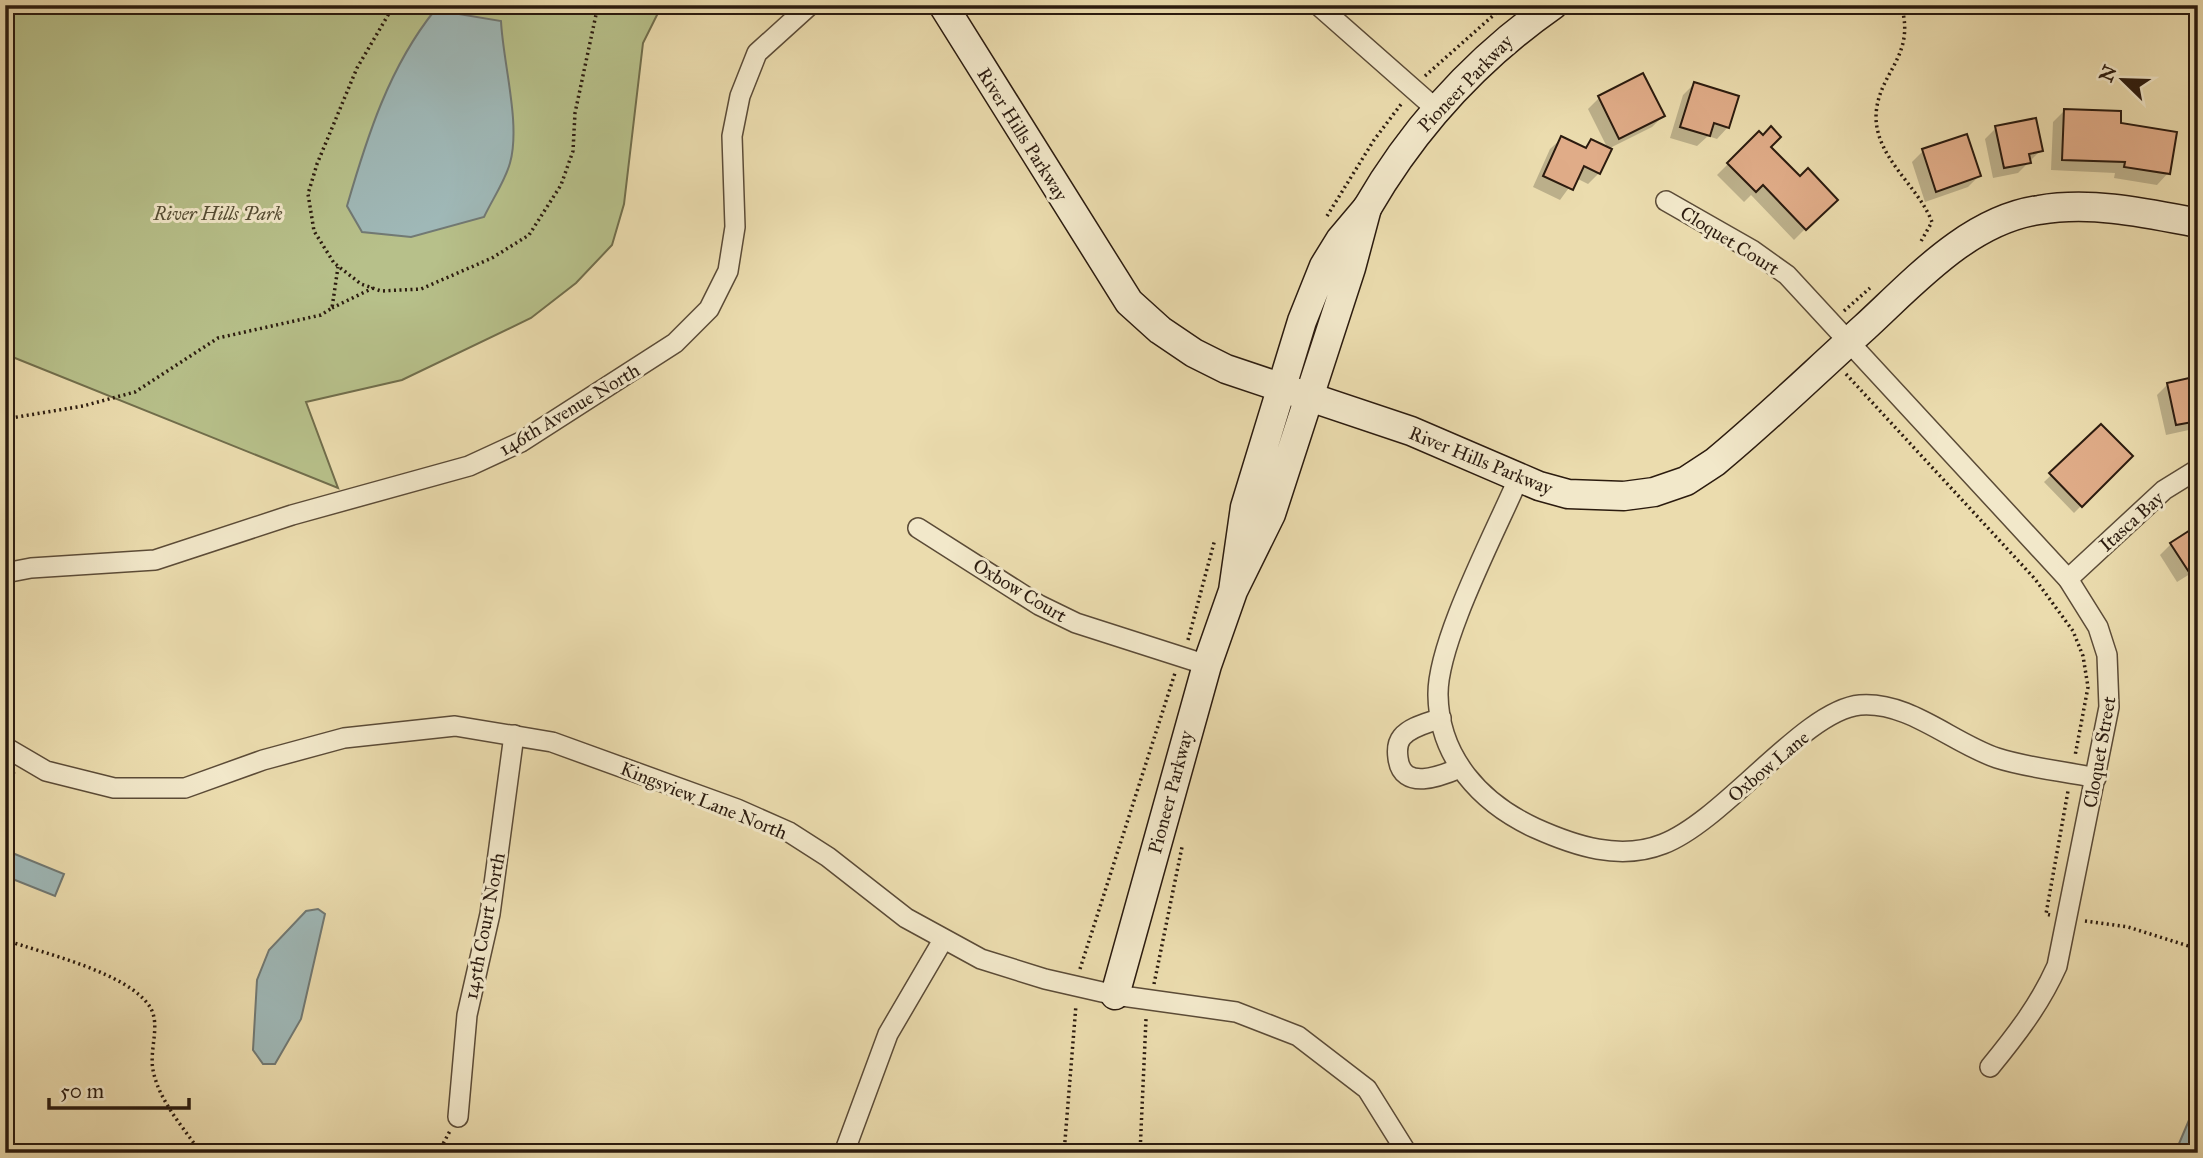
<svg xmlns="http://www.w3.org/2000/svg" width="2203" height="1158" font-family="'IM FELL Great Primer',serif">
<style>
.green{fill:#b7c08a;stroke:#716e4c;stroke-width:2}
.water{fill:#9fb8b7;stroke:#717974;stroke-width:2}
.shadow{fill:#0003}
.building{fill:#e0ac88;stroke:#2b1b0f;stroke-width:2}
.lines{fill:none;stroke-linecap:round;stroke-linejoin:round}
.street-casing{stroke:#5b4b37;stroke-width:22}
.secondary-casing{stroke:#2b1b0f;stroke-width:31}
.path{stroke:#2b1b0f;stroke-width:3.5;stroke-dasharray:2 3.5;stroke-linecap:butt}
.street{stroke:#f2e8ca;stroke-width:19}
.secondary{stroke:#f2e8ca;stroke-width:28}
.labels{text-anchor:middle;stroke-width:6;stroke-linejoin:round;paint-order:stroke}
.street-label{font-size:19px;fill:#2b1b0f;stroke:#f2e8ca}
.park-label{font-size:19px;font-style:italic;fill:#554d34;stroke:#f2e8ca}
</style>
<rect width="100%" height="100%" fill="#ebdcae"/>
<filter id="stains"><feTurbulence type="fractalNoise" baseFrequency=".00286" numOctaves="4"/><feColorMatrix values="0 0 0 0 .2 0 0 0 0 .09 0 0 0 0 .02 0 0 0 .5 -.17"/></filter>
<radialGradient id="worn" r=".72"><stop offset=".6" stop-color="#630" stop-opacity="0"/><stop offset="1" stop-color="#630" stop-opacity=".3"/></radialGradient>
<path class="green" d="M 5,5 L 662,5 L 643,43 L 624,204 L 612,245 L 576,283 L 531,318 L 402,380 L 306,402 L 338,488 L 5,354 Z"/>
<g class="water">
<path d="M 435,10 L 501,21 C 503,63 521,124 510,163 C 505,181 492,200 484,217 L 411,237 L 362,232 L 347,206 C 367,137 389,67 435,10 Z"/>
<path d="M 5,850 L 64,874 L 55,896 L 5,876 Z"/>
<path d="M 318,909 L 325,914 L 301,1019 L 275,1064 L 263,1064 L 253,1050 L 257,980 L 269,950 L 306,911 Z"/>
<path d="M 2198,1099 L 2198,1153 L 2175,1153 Z"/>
</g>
<g class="shadow">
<path d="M 1643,76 L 1663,116 L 1652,127 L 1608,149 L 1599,173 L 1588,184 L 1576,178 L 1560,200 L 1533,187 L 1550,149 L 1562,138 L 1584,148 L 1591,141 L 1608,149 L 1588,109 L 1599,98 Z"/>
<path d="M 1694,84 L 1728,127 L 1717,139 L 1708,136 L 1697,146 L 1670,138 L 1683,95 Z"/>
<path d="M 2064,111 L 2119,125 L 2168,173 L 2157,185 L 2114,178 L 2115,173 L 2051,170 L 2053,122 Z"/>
<path d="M 1996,128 L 2041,150 L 2018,173 L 1993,178 L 1985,139 Z"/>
<path d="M 1759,133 L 1800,178 L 1835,199 L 1794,240 L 1751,195 L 1744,202 L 1717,175 Z"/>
<path d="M 1923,151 L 1979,176 L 1968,187 L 1925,202 L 1912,162 Z"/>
<path d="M 2198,378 L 2198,428 L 2166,435 L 2157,395 L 2168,384 Z"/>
<path d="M 2101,427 L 2131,456 L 2074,513 L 2044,482 Z"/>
<path d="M 2171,544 L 2198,569 L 2177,582 L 2160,555 Z"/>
</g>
<g class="building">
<path d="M 1643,73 L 1665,116 L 1619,139 L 1598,96 Z"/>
<path d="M 1694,82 L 1739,96 L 1729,128 L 1714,123 L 1710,136 L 1680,127 Z"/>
<path d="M 2064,109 L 2121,111 L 2121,123 L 2177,132 L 2170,174 L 2124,167 L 2125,162 L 2062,160 Z"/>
<path d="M 2036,118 L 2043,151 L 2029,154 L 2031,163 L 2004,168 L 1995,126 Z"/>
<path d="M 1771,126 L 1781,137 L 1771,147 L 1800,176 L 1808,168 L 1838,200 L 1806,230 L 1763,185 L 1756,192 L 1727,163 L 1759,131 L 1763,135 Z"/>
<path d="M 1967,134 L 1981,176 L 1936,192 L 1922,149 Z"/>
<path d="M 1561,136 L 1586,148 L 1591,139 L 1612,149 L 1600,174 L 1584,166 L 1573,190 L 1543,176 Z"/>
<path d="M 2198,376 L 2198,421 L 2176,425 L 2167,383 Z"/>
<path d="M 2101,424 L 2133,456 L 2082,507 L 2049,473 Z"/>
<path d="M 2198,525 L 2198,586 L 2170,543 Z"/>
</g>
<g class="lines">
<g class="street-casing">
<g id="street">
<path d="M 1318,5 L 1436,109"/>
<path d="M 1666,201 L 1752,250 L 1787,275 L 2068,579 L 2098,627 L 2107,655 L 2109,707 L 2057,966 C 2040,1004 2017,1034 1990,1067"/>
<path d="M 1519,477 C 1497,529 1437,642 1438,695 C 1439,758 1481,803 1535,828 C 1575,846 1620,861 1663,844 C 1725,820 1804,710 1860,705 C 1909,701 1952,743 1997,758 C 2028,768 2063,771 2096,778"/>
<path d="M 918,528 L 1039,605 L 1076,623 L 1207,665"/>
<path d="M 5,573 L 31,568 L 155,560 L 292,515 L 469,466 L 521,442 L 675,343 L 709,309 L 728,271 L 735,227 L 732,136 L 740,96 L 757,53 L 810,5"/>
<path d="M 2068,579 L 2164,490 L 2198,469"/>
<path d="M 1441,718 C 1429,723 1411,726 1402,737 C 1397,743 1397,751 1398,758 C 1402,792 1441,776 1460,768"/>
<path d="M 5,747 L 46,771 L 114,788 L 185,788 L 263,760 L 344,738 L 455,726 L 552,742 L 737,809 L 789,832 L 828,857 L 906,918 L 981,959 L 1045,979 L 1115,995 L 1236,1012 L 1298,1036 L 1367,1089 L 1407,1153"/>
<path d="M 458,1117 L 467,1015 L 490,914 L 514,735"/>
<path d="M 844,1153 L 888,1034 L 943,940"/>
</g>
</g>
<g class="secondary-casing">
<g id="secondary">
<path d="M 943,5 L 1129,302 L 1160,330 L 1194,353 L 1226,369 L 1411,431 L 1539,486 L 1568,494 L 1624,496 L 1654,492 L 1686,481 L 1715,462 C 1767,419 1815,372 1865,327 C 1915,281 1969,220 2039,210 C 2092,201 2146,213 2198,223"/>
<path d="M 1367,208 C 1414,127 1476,59 1553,5"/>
<path d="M 1115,995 L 1207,665 L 1233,591 L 1271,514 L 1351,268 L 1367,208 L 1340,240 L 1324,266 L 1302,321 L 1245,507 L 1233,591"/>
</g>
</g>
<g class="path">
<path d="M 394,5 L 357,68 L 317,164 L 308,194 L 314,231 L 334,263 L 361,284 L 381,291 L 421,289 L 492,258 L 529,235 L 561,185 L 573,151 L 575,113 L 597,10"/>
<path d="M 593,5 L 597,10 L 600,5"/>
<path d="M 1901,5 C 1917,58 1876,73 1876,118 C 1877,159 1919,187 1932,222 L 1920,243"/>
<path d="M 1425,76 L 1505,5"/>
<path d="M 1327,216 L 1374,140 L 1402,103"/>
<path d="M 332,308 L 373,288"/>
<path d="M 1844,311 L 1870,288"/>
<path d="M 1846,374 L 2035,579 L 2073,631 L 2083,656 L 2088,687 L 2075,756"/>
<path d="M 5,419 L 83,406 L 135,392 L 218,338 L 321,315 L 332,308 L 338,267"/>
<path d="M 1188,640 L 1215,539"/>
<path d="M 5,788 L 14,772"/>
<path d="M 2050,915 L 2046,914 L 2068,791"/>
<path d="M 2085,921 L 2128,927 L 2198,949"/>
<path d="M 5,940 C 43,953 129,973 150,1007 C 161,1025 149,1049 153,1070 C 159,1101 183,1127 201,1153"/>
<path d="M 1080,969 L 1175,673"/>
<path d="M 1154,984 L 1182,847"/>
<path d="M 438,1153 L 450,1131"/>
<path d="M 1064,1153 L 1076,1005"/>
<path d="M 1140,1153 L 1146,1019"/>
</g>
<use href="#street" class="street"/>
<use href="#secondary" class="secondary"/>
</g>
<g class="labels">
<g class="street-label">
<text transform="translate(1465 83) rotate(-46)" y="7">Pioneer Parkway</text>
<text transform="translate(1023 134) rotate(58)" y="7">River Hills Parkway</text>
<text transform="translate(1730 240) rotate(32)" y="7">Cloquet Court</text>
<text transform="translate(569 409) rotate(-31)" y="7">146th Avenue North</text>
<text transform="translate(1481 460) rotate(22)" y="7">River Hills Parkway</text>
<text transform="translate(2131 521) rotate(-42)" y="7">Itasca Bay</text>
<text transform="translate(1020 590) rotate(31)" y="7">Oxbow Court</text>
<text transform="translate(2099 752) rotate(-80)" y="7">Cloquet Street</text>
<text transform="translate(1768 766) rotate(-40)" y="7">Oxbow Lane</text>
<text transform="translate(1170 792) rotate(-75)" y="7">Pioneer Parkway</text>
<text transform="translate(704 800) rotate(22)" y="7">Kingsview Lane North</text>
<text transform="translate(484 926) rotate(-79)" y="7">145th Court North</text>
</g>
<g class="park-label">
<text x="218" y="220">River Hills Park</text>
</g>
</g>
<rect width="2203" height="1158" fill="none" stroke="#ebdcae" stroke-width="28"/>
<rect x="7" y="7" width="2189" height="1144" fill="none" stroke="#2b1b0f" stroke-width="3.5"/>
<rect x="14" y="14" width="2175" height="1130" fill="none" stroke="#2b1b0f" stroke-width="2"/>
<g transform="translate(2123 80) rotate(293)" stroke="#f2e8ca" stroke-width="5" paint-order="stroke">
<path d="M0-5L12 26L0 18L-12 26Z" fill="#2b1b0f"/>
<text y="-10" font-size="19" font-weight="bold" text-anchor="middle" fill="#2b1b0f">N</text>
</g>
<path d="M49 1098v10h140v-10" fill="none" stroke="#2b1b0f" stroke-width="3.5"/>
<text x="60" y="1098" font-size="21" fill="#2b1b0f" stroke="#f2e8ca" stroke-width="5" paint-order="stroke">50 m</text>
<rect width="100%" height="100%" filter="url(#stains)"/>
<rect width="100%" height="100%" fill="url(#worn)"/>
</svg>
